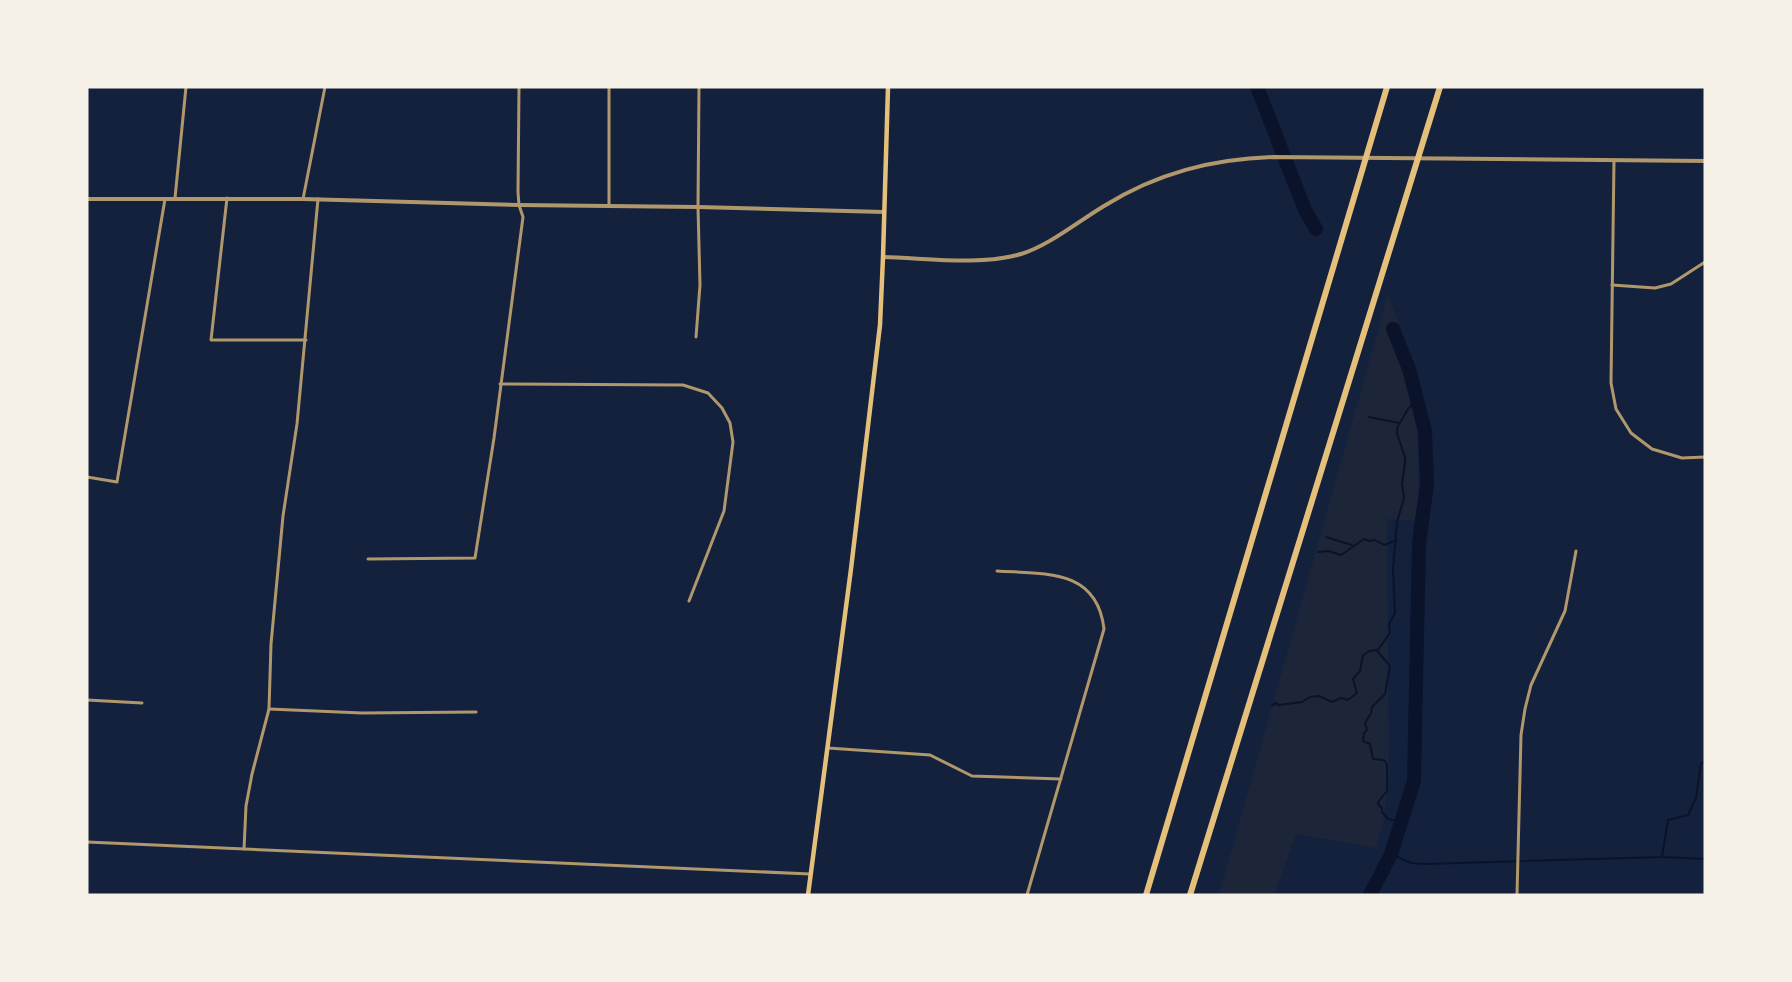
<svg xmlns="http://www.w3.org/2000/svg" width="1792" height="982" font-family="Cabin,sans-serif">
<style>
.green{fill:#1d2539}
.lines{fill:none;stroke-linecap:round;stroke-linejoin:round}
.stream{stroke:#0b132b;stroke-width:2}
.river{stroke:#0b132b;stroke-width:14}
.minor{stroke:#b1986c;stroke-width:3}
.tertiary{stroke:#b1986c;stroke-width:4}
.secondary{stroke:#e5c07b;stroke-width:4.5}
.motorway{stroke:#e5c07b;stroke-width:6}
</style>
<rect width="100%" height="100%" fill="#14213d"/>
<path class="green" d="M 1388,295 L 1411,358 L 1417,403 L 1419,521 L 1387,519 L 1389,770 L 1384,816 L 1376,848 L 1296,834 L 1274,895 L 1219,895 Z"/>
<g class="lines">
<g class="stream">
<path d="M 1369,417 L 1399,423"/>
<path d="M 1326,537 L 1352,545"/>
<path d="M 1318,552 L 1328,551 L 1341,555 L 1364,539 L 1369,541 L 1375,540 L 1384,545 L 1397,540"/>
<path d="M 1272,706 L 1275,703 L 1279,705 L 1302,702 L 1310,697 L 1319,696 L 1332,702 L 1341,698 L 1348,700 L 1357,693 L 1353,679 L 1360,671 L 1363,655 L 1370,651 L 1377,650"/>
<path d="M 1401,822 L 1388,819 L 1382,812 L 1382,808 L 1378,804 L 1379,801 L 1387,791 L 1387,764 L 1384,760 L 1373,759 L 1370,744 L 1363,741 L 1364,733 L 1367,730 L 1365,723 L 1371,713 L 1372,707 L 1385,694 L 1390,666 L 1377,651 L 1390,633 L 1389,624 L 1395,613 L 1393,569 L 1397,522 L 1404,498 L 1402,484 L 1405,462 L 1405,457 L 1397,434 L 1397,428 L 1408,409 L 1416,399"/>
<path d="M 1391,854 L 1411,863 L 1425,864 L 1662,857 L 1668,820 L 1688,815 L 1696,798 L 1701,763 L 1705,762"/>
<path d="M 1662,857 L 1705,859"/>
</g>
<g class="river">
<path d="M 1257,87 L 1305,210 L 1316,229"/>
<path d="M 1370,895 L 1391,854 L 1414,781 L 1419,543 L 1427,484 L 1425,431 L 1409,369 L 1393,329"/>
</g>
<g class="minor">
<path d="M 1614,160 L 1611,383 L 1616,409 L 1631,433 L 1652,449 L 1682,458 L 1705,457"/>
<path d="M 175,198 L 186,87"/>
<path d="M 227,198 L 211,340 L 306,340"/>
<path d="M 303,199 L 325,87"/>
<path d="M 609,205 L 609,87"/>
<path d="M 1612,285 L 1655,288 L 1671,284 L 1705,262"/>
<path d="M 696,337 L 700,285 L 698,207 L 699,87"/>
<path d="M 500,384 L 683,385 L 708,393 L 722,408 L 730,423 L 733,442 L 724,511 L 689,601"/>
<path d="M 87,477 L 117,482 L 165,199"/>
<path d="M 368,559 L 475,558 L 494,438 L 523,217 L 519,205 L 518,192 L 519,87"/>
<path d="M 997,571 C 1044,574 1097,568 1104,629 L 1027,895"/>
<path d="M 87,700 L 142,703"/>
<path d="M 269,709 L 362,713 L 476,712"/>
<path d="M 828,748 L 930,755 L 972,776 L 1061,779"/>
<path d="M 87,842 L 810,874"/>
<path d="M 244,849 L 246,806 L 252,774 L 269,709 L 271,644 L 283,516 L 297,424 L 318,199"/>
<path d="M 1517,895 L 1521,735 L 1525,709 L 1531,685 L 1565,611 L 1576,551"/>
</g>
<g class="tertiary">
<path d="M 87,199 L 303,199 L 519,205 L 698,207 L 884,212"/>
<path d="M 883,257 C 927,258 979,266 1021,254 C 1048,246 1079,221 1104,206 C 1157,173 1212,159 1274,157 L 1705,161"/>
</g>
<path class="secondary" d="M 808,895 L 851,569 L 880,325 L 883,257 L 888,87"/>
<g class="motorway">
<path d="M 1146,895 L 1387,87"/>
<path d="M 1190,895 L 1440,87"/>
</g>
</g>
<rect width="1792" height="982" fill="none" stroke="#f6f1e7" stroke-width="177"/>
</svg>
